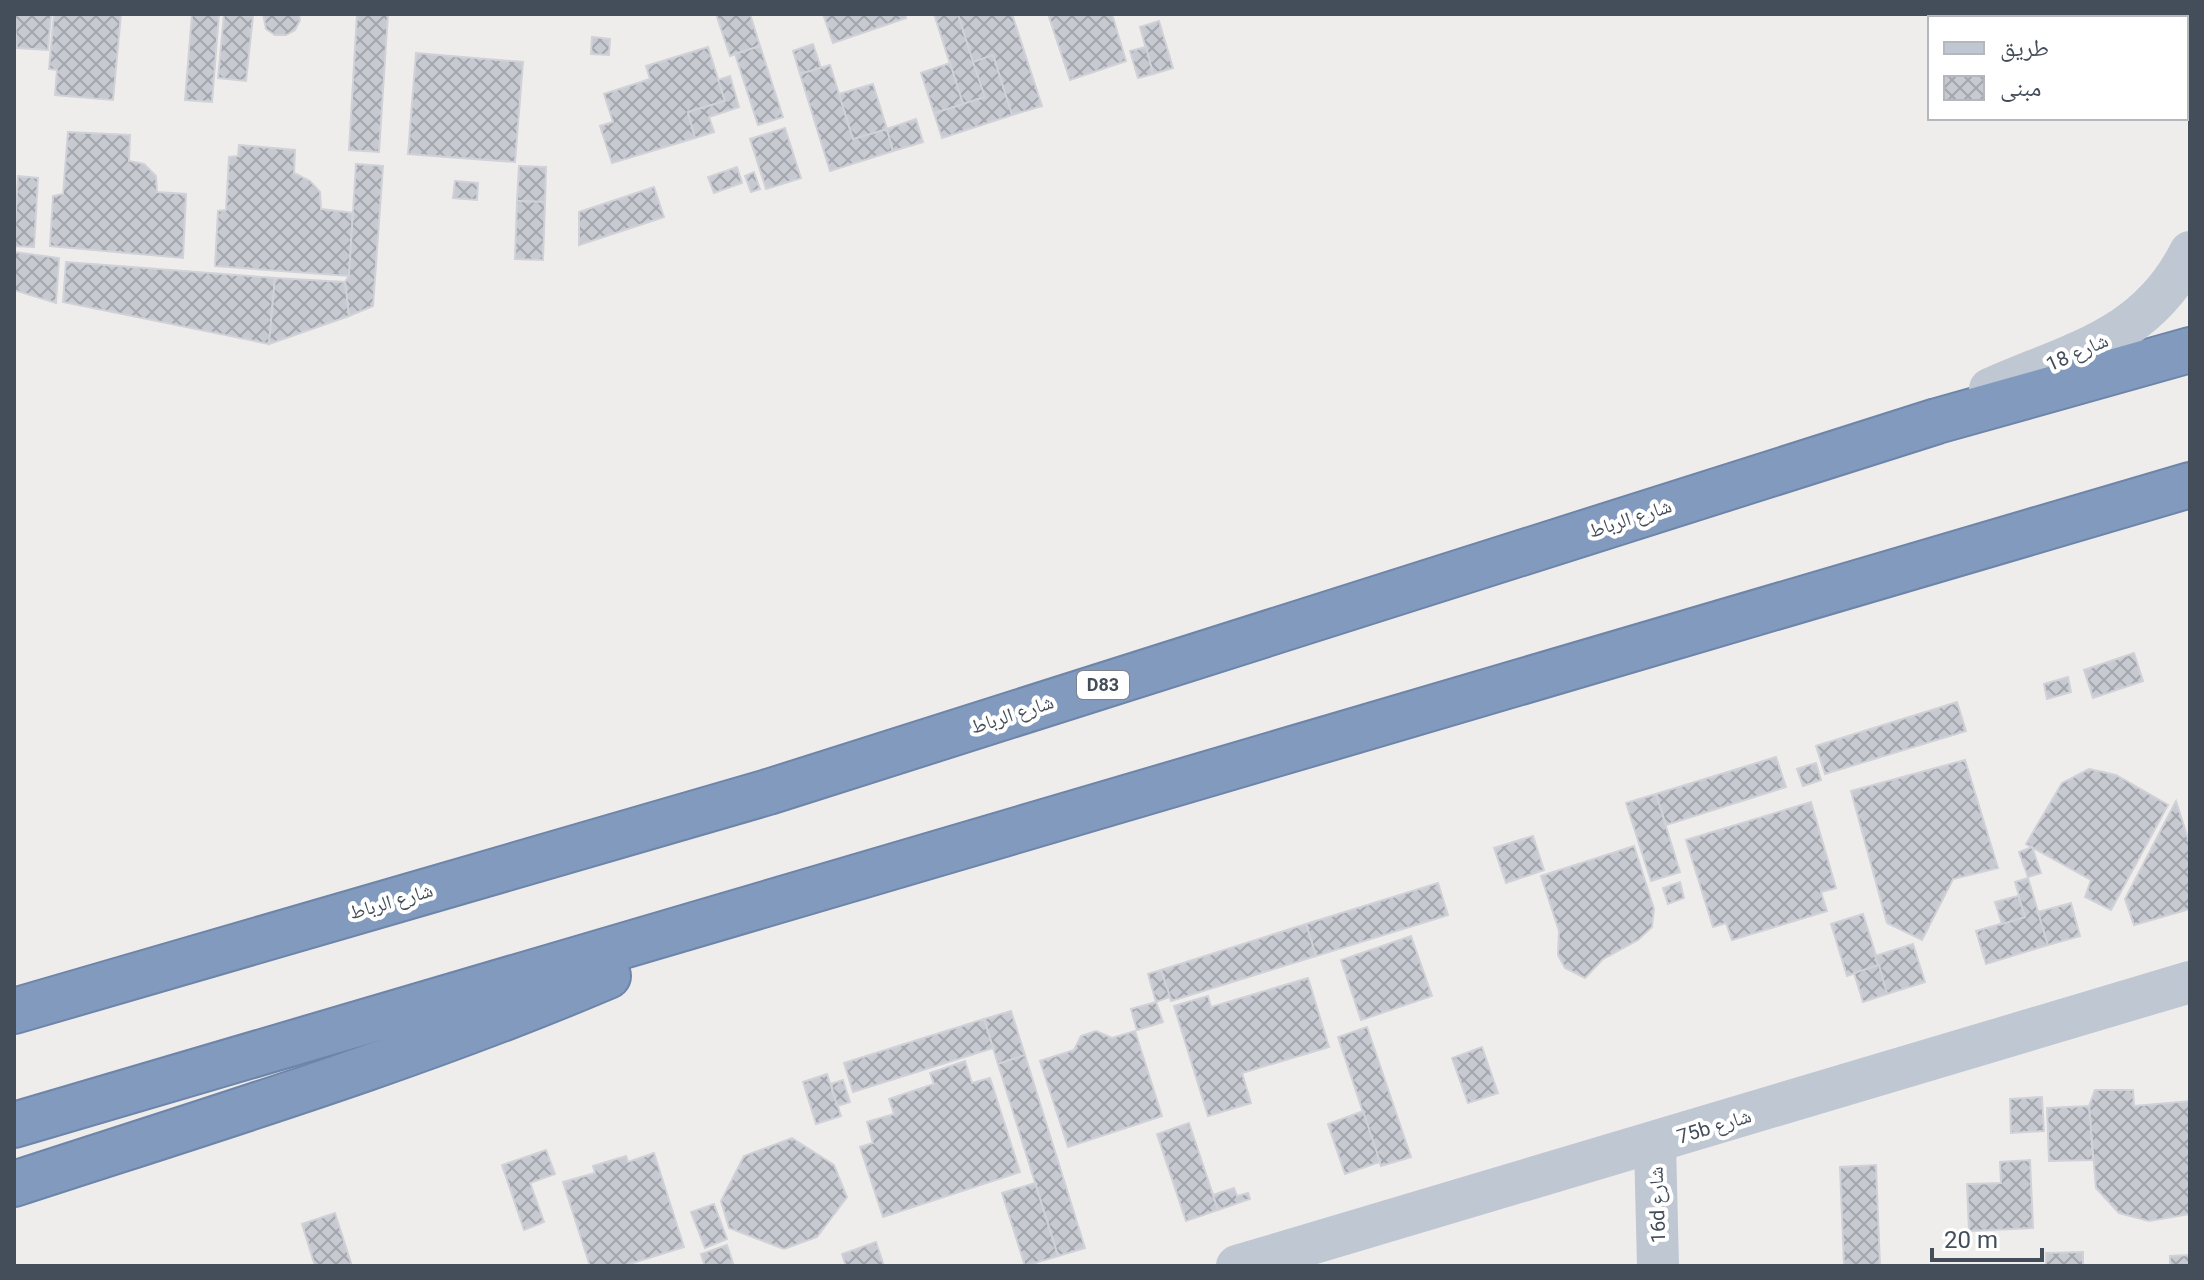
<svg xmlns="http://www.w3.org/2000/svg" width="2204" height="1280" font-family="Roboto,'Noto Naskh Arabic',sans-serif">
<style>
.building{fill:url(#building-cross-hatch);stroke:#d0d2d8;stroke-width:2}
.lines{fill:none;stroke-linecap:round;stroke-linejoin:round}
.highway-casing{stroke:#6d85a9;stroke-width:48}
.minor{stroke:#bfc7d2;stroke-width:42}
.highway{stroke:#829abd;stroke-width:44}
.labels{text-anchor:middle;stroke-width:8;stroke-linejoin:round;paint-order:stroke}
.shield{fill:#fff;stroke:#7c838c;stroke-width:2}
.shield-label{font-size:18px;font-weight:bold;fill:#444e5a}
.street-label{font-size:20px;fill:#444e5a;stroke:#fff}
</style>
<defs>
<pattern id="building-cross-hatch" width="8" height="8" patternUnits="userSpaceOnUse" patternTransform="scale(2)"><rect width="8" height="8" fill="#c8cad2"/><path d="M0 0l8 8M0 8l8-8" fill="none" stroke="#a4a6ad"/></pattern>
</defs>
<rect width="100%" height="100%" fill="#efecec"/>
<g class="building">
<path d="M 14,14 L 51,14 L 48,50 L 17,48 Z"/>
<path d="M 54,14 L 121,14 L 113,100 L 55,95 L 57,70 L 49,69 Z"/>
<path d="M 192,14 L 219,14 L 212,102 L 185,100 Z"/>
<path d="M 224,14 L 253,16 L 246,81 L 218,78 Z"/>
<path d="M 263,14 L 299,14 L 300,20 L 295,30 L 286,35 L 275,35 L 266,29 Z"/>
<path d="M 357,14 L 388,14 L 379,152 L 349,150 Z"/>
<path d="M 716,14 L 750,14 L 760,46 L 730,56 Z"/>
<path d="M 823,14 L 905,14 L 906,18 L 833,43 Z"/>
<path d="M 934,14 L 958,14 L 985,97 L 963,104 Z"/>
<path d="M 958,14 L 1012,14 L 1042,106 L 1012,115 L 993,55 L 973,62 Z"/>
<path d="M 1048,14 L 1112,14 L 1126,61 L 1070,80 Z"/>
<path d="M 1159,21 L 1173,68 L 1153,74 L 1140,27 Z"/>
<path d="M 592,37 L 610,39 L 609,55 L 591,54 Z"/>
<path d="M 813,44 L 821,68 L 800,74 L 793,51 Z"/>
<path d="M 760,46 L 783,117 L 758,125 L 735,54 Z"/>
<path d="M 708,47 L 725,101 L 688,112 L 695,138 L 612,163 L 600,126 L 613,122 L 604,94 L 650,79 L 646,66 Z"/>
<path d="M 1146,47 L 1153,74 L 1138,78 L 1130,51 Z"/>
<path d="M 416,53 L 523,62 L 515,162 L 408,154 Z"/>
<path d="M 993,55 L 1012,115 L 942,138 L 934,113 L 985,97 L 973,62 Z"/>
<path d="M 950,63 L 963,104 L 934,113 L 921,73 Z"/>
<path d="M 830,65 L 853,139 L 887,129 L 893,151 L 830,171 L 800,74 Z"/>
<path d="M 730,76 L 739,107 L 709,117 L 714,132 L 695,138 L 688,112 L 725,101 L 718,80 Z"/>
<path d="M 873,84 L 887,129 L 853,139 L 839,94 Z"/>
<path d="M 916,119 L 923,142 L 893,151 L 887,129 Z"/>
<path d="M 785,128 L 801,178 L 766,189 L 750,139 Z"/>
<path d="M 68,132 L 130,135 L 129,161 L 144,164 L 156,176 L 157,192 L 186,194 L 183,258 L 50,246 L 53,196 L 63,194 Z"/>
<path d="M 239,145 L 295,150 L 294,173 L 310,181 L 320,192 L 321,209 L 353,213 L 349,276 L 215,266 L 218,211 L 226,210 L 229,157 L 238,156 Z"/>
<path d="M 356,164 L 383,166 L 373,306 L 349,316 L 345,282 L 349,276 Z"/>
<path d="M 519,166 L 546,167 L 545,202 L 517,201 Z"/>
<path d="M 737,167 L 742,183 L 714,193 L 708,177 Z"/>
<path d="M 754,172 L 760,189 L 751,192 L 745,176 Z"/>
<path d="M 18,176 L 38,178 L 34,247 L 14,246 Z"/>
<path d="M 455,181 L 478,183 L 477,200 L 453,198 Z"/>
<path d="M 654,187 L 664,217 L 579,245 L 579,212 Z"/>
<path d="M 517,201 L 545,202 L 543,260 L 515,259 Z"/>
<path d="M 14,252 L 59,258 L 56,303 L 14,290 Z"/>
<path d="M 66,262 L 275,278 L 269,344 L 63,302 Z"/>
<path d="M 275,278 L 345,282 L 349,316 L 269,344 Z"/>
<path d="M 2134,653 L 2143,681 L 2093,698 L 2084,670 Z"/>
<path d="M 2068,677 L 2071,692 L 2047,699 L 2044,684 Z"/>
<path d="M 1957,702 L 1966,731 L 1825,774 L 1816,746 Z"/>
<path d="M 1776,757 L 1786,787 L 1666,825 L 1656,794 Z"/>
<path d="M 1965,760 L 1998,868 L 1953,879 L 1922,940 L 1887,923 L 1851,791 Z"/>
<path d="M 1816,763 L 1821,780 L 1803,786 L 1797,769 Z"/>
<path d="M 2089,769 L 2116,775 L 2168,805 L 2111,910 L 2085,897 L 2091,880 L 2026,844 L 2062,783 Z"/>
<path d="M 1656,794 L 1680,872 L 1651,881 L 1626,803 Z"/>
<path d="M 2176,801 L 2190,845 L 2190,909 L 2134,925 L 2125,899 Z"/>
<path d="M 1811,802 L 1836,888 L 1821,892 L 1827,911 L 1732,940 L 1726,923 L 1713,927 L 1686,840 Z"/>
<path d="M 1533,836 L 1544,870 L 1506,883 L 1494,848 Z"/>
<path d="M 1634,846 L 1654,909 L 1652,927 L 1638,940 L 1603,959 L 1585,978 L 1565,968 L 1558,955 L 1559,931 L 1541,876 Z"/>
<path d="M 2032,847 L 2041,873 L 2028,877 L 2019,852 Z"/>
<path d="M 2028,878 L 2048,945 L 1986,964 L 1976,931 L 2025,917 L 2015,882 Z"/>
<path d="M 1680,882 L 1684,898 L 1668,904 L 1663,888 Z"/>
<path d="M 1438,883 L 1448,915 L 1316,956 L 1306,924 Z"/>
<path d="M 2018,896 L 2025,917 L 2002,924 L 1995,902 Z"/>
<path d="M 2071,903 L 2080,936 L 2048,945 L 2038,912 Z"/>
<path d="M 1863,914 L 1879,965 L 1847,976 L 1831,924 Z"/>
<path d="M 1306,924 L 1316,956 L 1171,1001 L 1161,970 Z"/>
<path d="M 1411,936 L 1432,996 L 1361,1020 L 1341,960 Z"/>
<path d="M 1913,944 L 1925,982 L 1887,994 L 1875,956 Z"/>
<path d="M 1879,965 L 1887,994 L 1863,1002 L 1854,973 Z"/>
<path d="M 1161,970 L 1170,997 L 1156,1002 L 1148,974 Z"/>
<path d="M 1308,978 L 1329,1047 L 1242,1073 L 1251,1103 L 1208,1116 L 1174,1006 L 1208,996 L 1211,1007 Z"/>
<path d="M 1156,1002 L 1163,1022 L 1137,1030 L 1131,1009 Z"/>
<path d="M 1011,1011 L 1025,1055 L 998,1064 L 984,1019 Z"/>
<path d="M 984,1019 L 993,1048 L 853,1092 L 844,1063 Z"/>
<path d="M 1367,1027 L 1411,1157 L 1381,1166 L 1338,1037 Z"/>
<path d="M 1096,1031 L 1112,1038 L 1135,1031 L 1162,1116 L 1068,1147 L 1040,1061 L 1074,1050 L 1081,1036 Z"/>
<path d="M 1482,1047 L 1498,1093 L 1468,1103 L 1452,1058 Z"/>
<path d="M 1025,1055 L 1085,1248 L 1058,1256 L 998,1064 Z"/>
<path d="M 965,1061 L 972,1083 L 990,1078 L 1020,1172 L 883,1217 L 860,1147 L 873,1143 L 867,1122 L 894,1114 L 889,1099 L 934,1084 L 930,1073 Z"/>
<path d="M 827,1074 L 841,1116 L 816,1124 L 803,1082 Z"/>
<path d="M 843,1080 L 850,1102 L 837,1106 L 831,1084 Z"/>
<path d="M 2095,1090 L 2133,1090 L 2134,1106 L 2190,1101 L 2190,1214 L 2149,1221 L 2119,1213 L 2096,1188 L 2089,1106 Z"/>
<path d="M 2042,1097 L 2044,1131 L 2011,1133 L 2010,1099 Z"/>
<path d="M 2089,1106 L 2093,1160 L 2049,1161 L 2047,1108 Z"/>
<path d="M 1363,1111 L 1380,1162 L 1345,1174 L 1328,1124 Z"/>
<path d="M 1189,1123 L 1218,1210 L 1186,1221 L 1157,1134 Z"/>
<path d="M 792,1138 L 834,1165 L 847,1197 L 817,1237 L 784,1249 L 729,1228 L 721,1201 L 744,1156 Z"/>
<path d="M 546,1150 L 555,1174 L 530,1183 L 544,1222 L 524,1230 L 502,1165 Z"/>
<path d="M 654,1153 L 684,1247 L 623,1266 L 590,1266 L 563,1182 L 595,1173 L 593,1166 L 626,1156 L 628,1162 Z"/>
<path d="M 2030,1160 L 2033,1228 L 1969,1231 L 1967,1184 L 2001,1183 L 2000,1162 Z"/>
<path d="M 1876,1165 L 1880,1266 L 1844,1266 L 1840,1167 Z"/>
<path d="M 1035,1183 L 1058,1256 L 1025,1266 L 1002,1193 Z"/>
<path d="M 1234,1188 L 1237,1196 L 1248,1193 L 1250,1199 L 1218,1210 L 1213,1195 Z"/>
<path d="M 714,1204 L 727,1239 L 705,1248 L 691,1212 Z"/>
<path d="M 335,1213 L 352,1266 L 315,1266 L 302,1224 Z"/>
<path d="M 876,1242 L 884,1266 L 846,1266 L 842,1254 Z"/>
<path d="M 727,1245 L 734,1266 L 705,1266 L 701,1254 Z"/>
<path d="M 2083,1252 L 2083,1266 L 2046,1266 L 2046,1253 Z"/>
<path d="M 2190,1255 L 2190,1266 L 2170,1266 L 2170,1256 Z"/>
</g>
<g class="lines">
<g class="highway-casing">
<g id="highway">
<path d="M 14,1011 L 768,792 L 1937,421 L 2190,350"/>
<path d="M 14,1125 L 2190,485"/>
<path d="M 14,1184 C 213,1119 415,1058 608,976"/>
</g>
</g>
<g class="minor">
<path d="M 2188,14 L 2190,20"/>
<path d="M 1990,389 C 2070,353 2147,339 2190,252"/>
<path d="M 1655,1144 L 1658,1266"/>
<path d="M 1237,1266 L 2190,982"/>
</g>
<use href="#highway" class="highway"/>
</g>
<g class="labels">
<rect class="shield" x="1077" y="671" width="52" height="28" rx="6"/>
<g class="shield-label">
<text x="1103" y="691">D83</text>
</g>
<g class="street-label">
<text transform="translate(2077 352) rotate(-24)" y="7">شارع 18</text>
<text transform="translate(1630 518) rotate(-18)" y="7">شارع الرباط</text>
<text transform="translate(1012 714) rotate(-18)" y="7">شارع الرباط</text>
<text transform="translate(391 901) rotate(-16)" y="7">شارع الرباط</text>
<text transform="translate(1714 1126) rotate(-17)" y="7">75b شارع</text>
<text transform="translate(1657 1205) rotate(-92)" y="7">16d شارع</text>
</g>
</g>
<rect width="2204" height="1280" fill="none" stroke="#444e5a" stroke-width="32"/>
<rect x="1928" y="16" width="260" height="104" fill="#ffffff" stroke="#b4b8bd" stroke-width="2"/>
<rect x="1944" y="42" width="40" height="12" fill="#bfc7d2" stroke="#b4b8bd" stroke-width="2"/>
<text x="2000" y="56" font-size="24" fill="#444e5a">طريق</text>
<rect x="1944" y="76" width="40" height="24" fill="url(#building-cross-hatch)" stroke="#b4b8bd" stroke-width="2"/>
<text x="2000" y="96" font-size="24" fill="#444e5a">مبنى</text>
<path d="M1932 1248v12h110v-12" fill="none" stroke="#444e5a" stroke-width="4"/>
<text x="1944" y="1248" font-size="24" fill="#444e5a" stroke="#ffffff" stroke-width="6" paint-order="stroke">20 m</text>
</svg>
